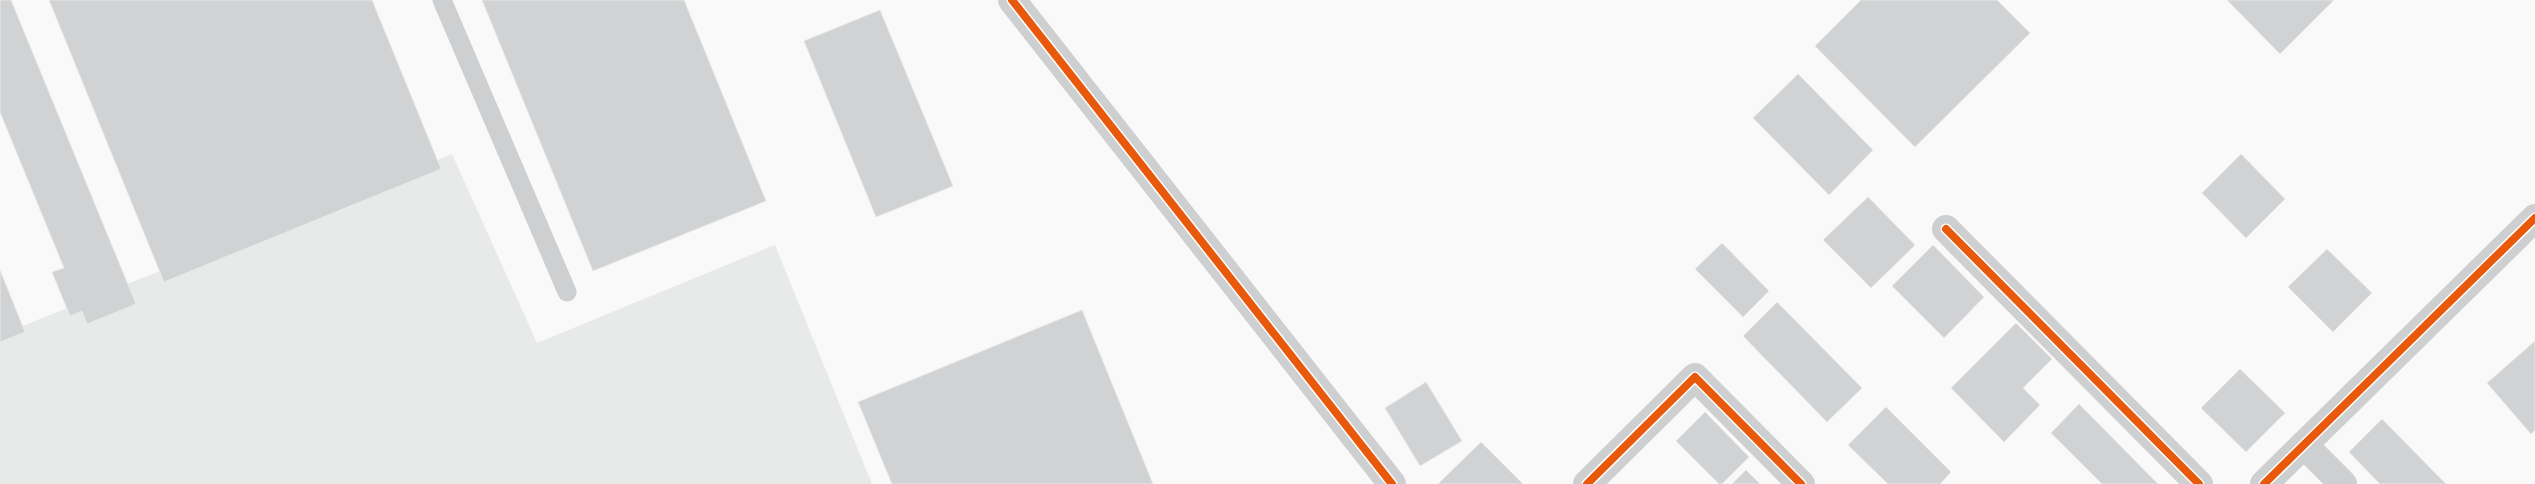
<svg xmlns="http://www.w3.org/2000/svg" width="2535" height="484" font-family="Commissioner,sans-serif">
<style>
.built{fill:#e8e9e9}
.building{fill:#d0d2d3;stroke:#e8e8e8}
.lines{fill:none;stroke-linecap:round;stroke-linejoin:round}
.service{stroke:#cecfd0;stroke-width:19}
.minor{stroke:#cecfd0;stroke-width:28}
.cycleway-casing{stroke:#fff;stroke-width:11}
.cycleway{stroke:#e8590c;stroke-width:8}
</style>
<rect width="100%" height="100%" fill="#f9f9f9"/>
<path class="built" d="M 452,154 L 537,343 L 775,245 L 872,484 L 0,484 L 0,335 Z"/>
<g class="building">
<path d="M 0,0 L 11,0 L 136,304 L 87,324 L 82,311 L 70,316 L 52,272 L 64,268 L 0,112 Z"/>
<path d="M 49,0 L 372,0 L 441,169 L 164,282 Z"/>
<path d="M 482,0 L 684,0 L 766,201 L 593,271 Z"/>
<path d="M 1861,0 L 1997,0 L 2030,33 L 1915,147 L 1815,46 Z"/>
<path d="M 2227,0 L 2334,0 L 2280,54 Z"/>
<path d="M 880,10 L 953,186 L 876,217 L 804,41 Z"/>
<path d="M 1798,74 L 1873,150 L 1829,195 L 1753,118 Z"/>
<path d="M 2241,154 L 2285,199 L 2246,238 L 2202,193 Z"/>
<path d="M 1868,197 L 1915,245 L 1871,288 L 1823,240 Z"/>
<path d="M 1722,243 L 1769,291 L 1743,317 L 1695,269 Z"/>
<path d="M 1933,245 L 1984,297 L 1944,338 L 1892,286 Z"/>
<path d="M 2327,249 L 2372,293 L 2333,332 L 2288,287 Z"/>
<path d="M 0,270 L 25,332 L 0,342 Z"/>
<path d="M 1777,302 L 1862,388 L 1827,422 L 1743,336 Z"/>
<path d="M 1082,310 L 1153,484 L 892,484 L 858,402 Z"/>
<path d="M 2016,323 L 2052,359 L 2023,388 L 2040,405 L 2004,442 L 1951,388 Z"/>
<path d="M 2535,341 L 2535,430 L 2531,434 L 2487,383 Z"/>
<path d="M 2240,369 L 2285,413 L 2246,452 L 2201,408 Z"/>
<path d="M 1426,382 L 1462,441 L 1420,466 L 1385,408 Z"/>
<path d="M 2079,404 L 2158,484 L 2102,484 L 2051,433 Z"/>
<path d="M 1886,407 L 1951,472 L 1940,484 L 1888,484 L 1848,445 Z"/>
<path d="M 1705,412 L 1749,457 L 1722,484 L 1719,484 L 1676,441 Z"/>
<path d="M 2382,419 L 2446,484 L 2380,484 L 2349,452 Z"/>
<path d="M 1481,442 L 1523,484 L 1438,484 Z"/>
<path d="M 1746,470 L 1760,484 L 1732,484 Z"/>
</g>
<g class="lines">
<path class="service" d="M 442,0 L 567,292"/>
<g class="minor">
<path d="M 1012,0 L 1392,484"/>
<path d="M 1946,229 L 2199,484"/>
<path d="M 2304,445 L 2343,484"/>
<path d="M 1587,484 L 1695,377 L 1801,484"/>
<path d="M 2264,484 L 2535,218"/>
</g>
<g class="cycleway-casing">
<g id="cycleway">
<path d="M 1012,0 L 1392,484"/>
<path d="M 1946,229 L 2199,484"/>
<path d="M 1587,484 L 1695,377 L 1801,484"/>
<path d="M 2264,484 L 2535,218"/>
</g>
</g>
<use href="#cycleway" class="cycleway"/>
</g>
</svg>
